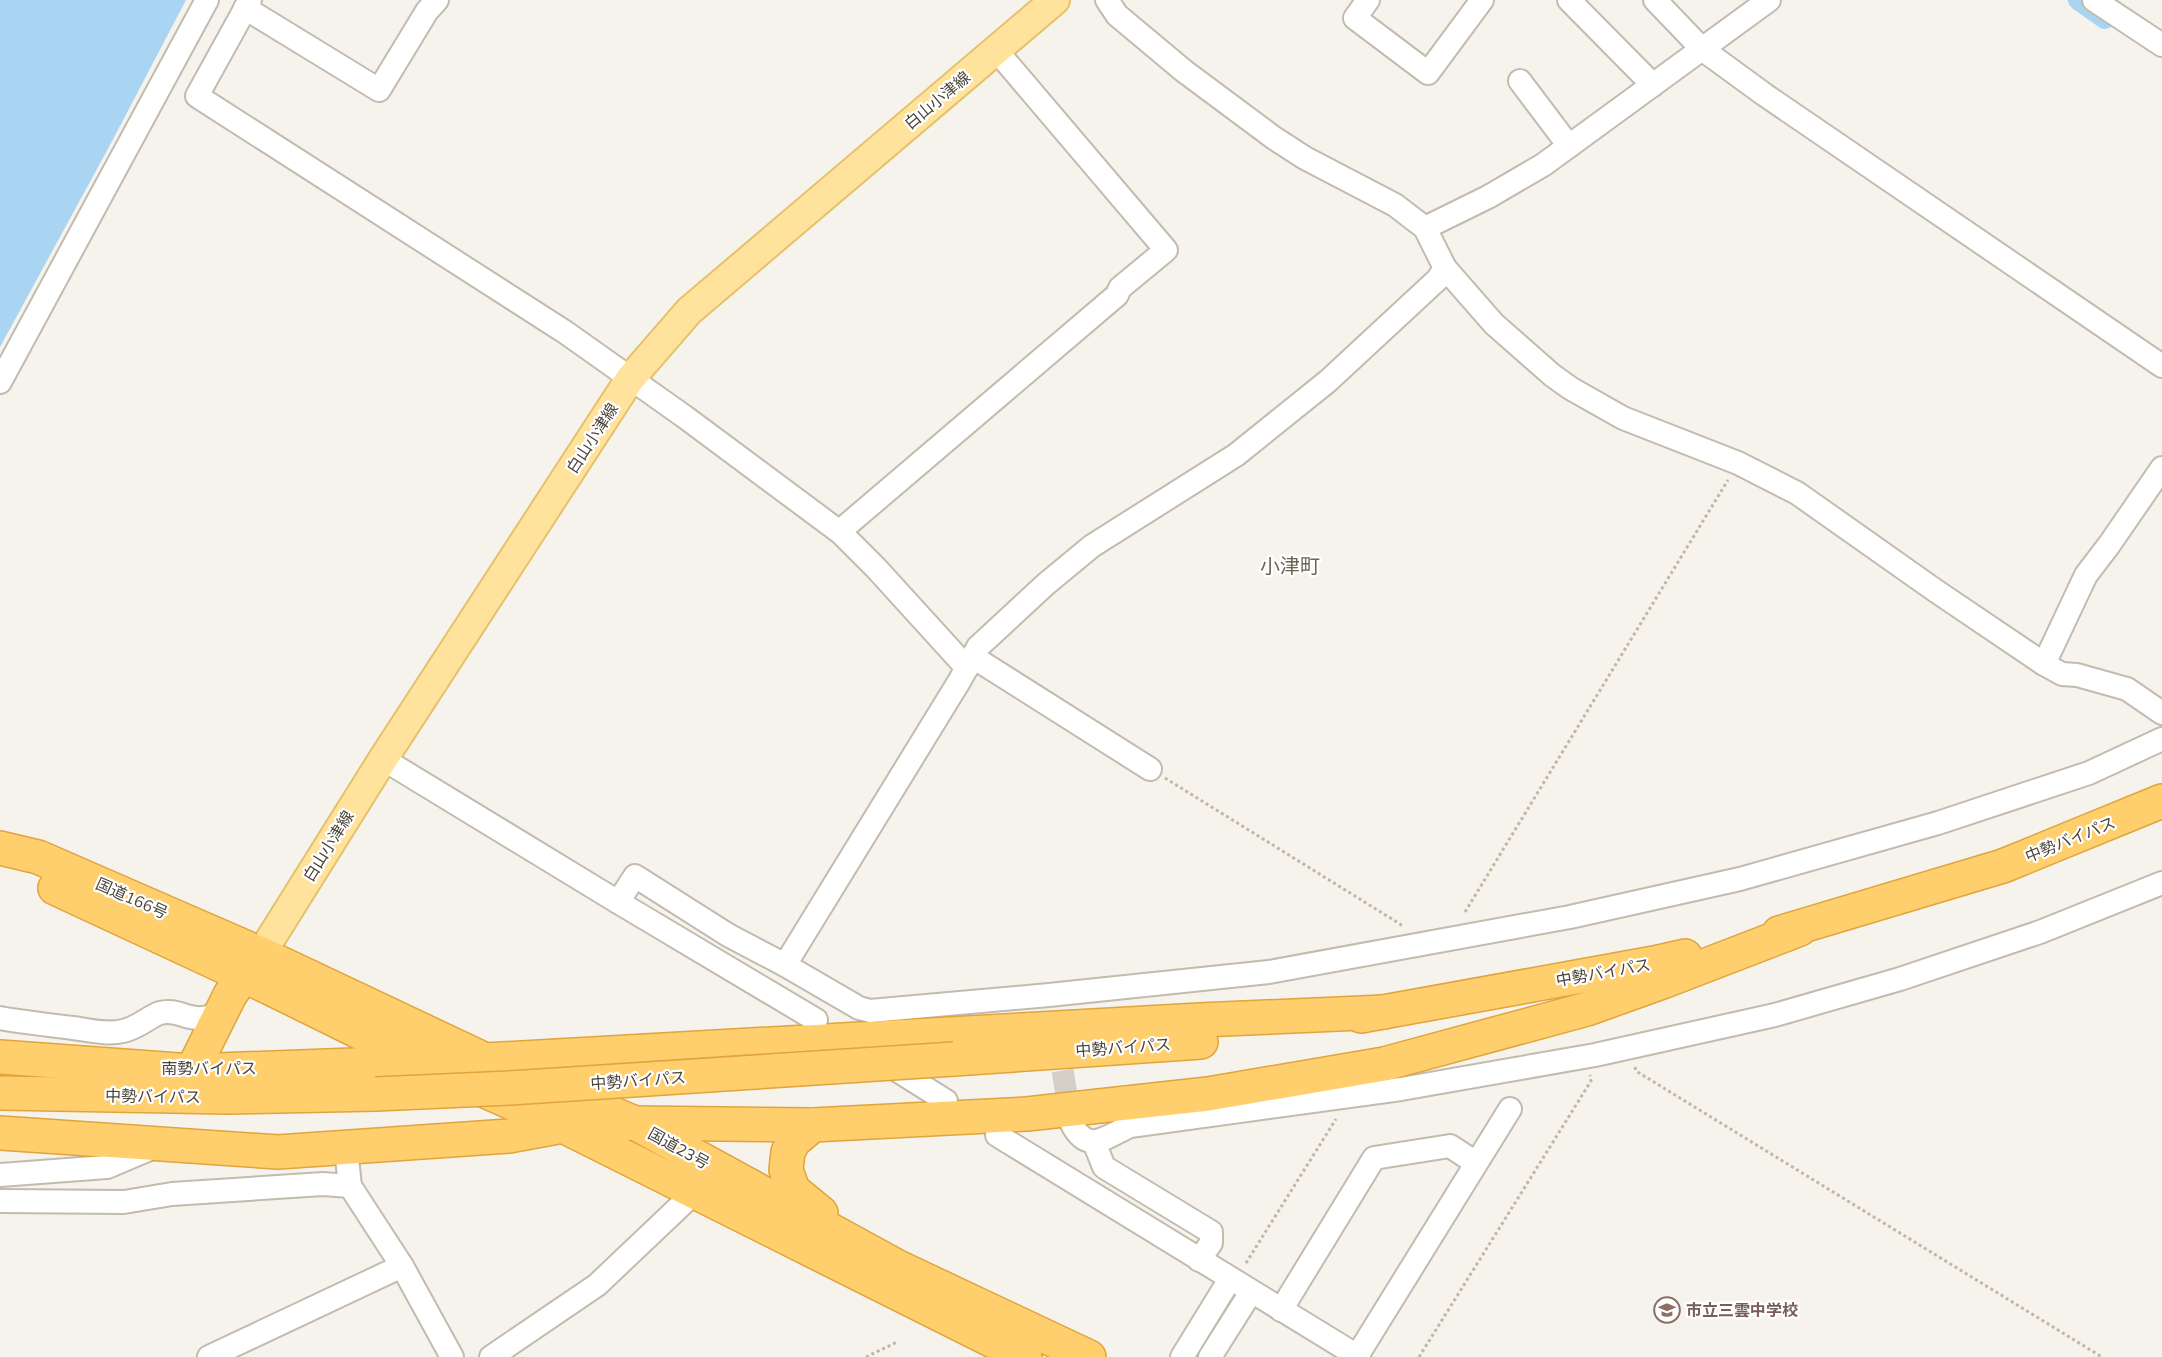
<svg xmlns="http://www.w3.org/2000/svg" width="2162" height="1357" font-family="'Nunito Sans','Noto Sans JP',sans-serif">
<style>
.water{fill:#a9d4f2}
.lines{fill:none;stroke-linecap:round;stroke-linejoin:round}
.canal{stroke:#a9d4f2;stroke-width:20}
.minor-tunnel{stroke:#d4d0c8;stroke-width:22;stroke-dasharray:22 11;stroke-linecap:butt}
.minor-casing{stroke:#c2bbae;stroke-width:26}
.major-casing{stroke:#e6c16a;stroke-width:32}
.highway-casing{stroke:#e0a43c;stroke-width:36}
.path{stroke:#c4b79f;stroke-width:3;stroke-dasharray:3 3;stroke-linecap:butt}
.minor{stroke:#fff;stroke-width:22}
.major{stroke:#ffe39c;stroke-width:28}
.highway{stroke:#ffcf6e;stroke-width:33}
.highway-bridge-casing{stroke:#e0a43c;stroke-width:36;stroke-linecap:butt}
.highway-bridge{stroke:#ffcf6e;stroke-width:33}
.labels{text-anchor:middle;stroke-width:4.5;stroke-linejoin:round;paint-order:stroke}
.street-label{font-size:16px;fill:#4b4439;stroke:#fff}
.education-label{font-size:16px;font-weight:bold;fill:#785e54;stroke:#fff;text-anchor:start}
.quarter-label{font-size:20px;fill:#6e6250;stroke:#fff}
</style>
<rect width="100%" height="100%" fill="#f6f3ec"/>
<path class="water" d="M 0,0 L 186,0 L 110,145 L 0,347 Z"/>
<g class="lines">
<path class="canal" d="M 2078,0 L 2105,19"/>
<path class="minor-tunnel" d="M 1057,1038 L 1071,1121"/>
<g class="minor-casing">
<g id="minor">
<path d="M 250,0 L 197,96 L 565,332 L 685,417 L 841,533 L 876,568 L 967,668"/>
<path d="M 1107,0 L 1117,15 L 1184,71 L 1274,138 L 1305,158 L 1395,205 L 1425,228 L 1445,268 L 1494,324 L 1552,375 L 1570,388 L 1623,418 L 1738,463 L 1797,493 L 1936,591 L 2044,664 L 2062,674 L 2077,675 L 2127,689 L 2162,713"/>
<path d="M 1368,0 L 1355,18 L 1428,73 L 1482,0"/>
<path d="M 1569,0 L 1653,85"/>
<path d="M 1655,0 L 1702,49 L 1765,95 L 2162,366"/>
<path d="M 2094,0 L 2162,45"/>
<path d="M 245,8 L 379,90 L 427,11 L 437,0"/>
<path d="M 1520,81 L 1569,146"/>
<path d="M 1425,228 L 1488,197 L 1543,165 L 1769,0"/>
<path d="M 0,382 L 207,0"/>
<path d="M 841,533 L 847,525 L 1117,295 L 1120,288 L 1166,250 L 996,50"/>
<path d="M 973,657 L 1150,769"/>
<path d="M 2044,664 L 2086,575 L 2109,545 L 2162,468"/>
<path d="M 383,759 L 618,902 L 816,1020"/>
<path d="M 618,902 L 635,876 L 728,935 L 785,965 L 960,680 L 978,647 L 1046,584 L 1092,546 L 1236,455 L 1328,381 L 1438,279 L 1445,268"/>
<path d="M 785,965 L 859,1008 L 870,1011 L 1049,995 L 1269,972 L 1570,917 L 1740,879 L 1938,823 L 2089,773 L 2162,739"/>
<path d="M 0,1018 C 24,1022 49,1025 73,1028 C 89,1030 107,1035 123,1031 C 140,1027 148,1017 160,1013 C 182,1007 192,1029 222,1011"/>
<path d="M 884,1062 L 946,1101"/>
<path d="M 1071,1122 C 1087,1155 1104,1138 1130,1126 L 1401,1089 L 1595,1055 L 1775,1015 L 1900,979 L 2040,932 L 2162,883"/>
<path d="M 997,1135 L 1359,1357"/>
<path d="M 1094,1142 L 1104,1167 L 1211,1232 L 1211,1243 L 1199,1260"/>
<path d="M 346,1149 L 350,1186 L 402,1266 L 452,1357"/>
<path d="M 0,1175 L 107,1167 L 159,1145"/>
<path d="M 0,1201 L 124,1202 L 172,1194 L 323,1184 L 350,1186"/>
<path d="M 1281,1310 L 1374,1158 L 1450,1146 L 1476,1163"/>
<path d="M 1357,1356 L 1510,1109"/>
<path d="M 209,1357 L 402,1266"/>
<path d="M 491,1357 L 597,1285 L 695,1192"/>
<path d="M 1182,1357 L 1230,1279"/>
<path d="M 1210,1357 L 1251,1292"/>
</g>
</g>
<g class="major-casing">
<path id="major" d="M 247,971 L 261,954 L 383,759 L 630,379 L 689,311 L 1055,0"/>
</g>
<g class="highway-casing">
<g id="highway">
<path d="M 0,848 L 38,857 L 261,954 L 479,1057"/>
<path d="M 55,888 L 270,988 L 414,1059"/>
<path d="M 1779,933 L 2003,866 L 2162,801"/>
<path d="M 1361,1016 L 1654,963 L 1685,956"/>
<path d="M 0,1057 L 192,1071 L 484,1060 L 1200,1020 L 1384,1012"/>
<path d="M 954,1059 L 1201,1042"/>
<path d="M 192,1071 L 230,995 L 243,976"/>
<path d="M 540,1083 L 635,1123 L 898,1267 L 1089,1357"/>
<path d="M 472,1085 L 563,1126 L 1025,1357"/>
<path d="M 0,1093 L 228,1097 L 376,1094"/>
<path d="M 813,1125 L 794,1141 L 788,1152 L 786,1170 L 793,1190 L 821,1213"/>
<path d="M 0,1133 L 278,1152 L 509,1136 L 563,1126 L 635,1123 L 813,1125 L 1027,1114 L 1208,1094 L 1384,1064 L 1587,1009 L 1665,981 L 1800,929"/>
</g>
</g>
<g class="path">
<path d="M 1165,778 L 1400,924 L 1403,928"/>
<path d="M 1465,912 L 1728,480"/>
<path d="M 1635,1067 L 1636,1071 L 2102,1357"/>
<path d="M 1246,1263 L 1336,1119"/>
<path d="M 866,1357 L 897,1342"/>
<path d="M 1419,1357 L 1591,1081 L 1590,1075"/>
</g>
<use href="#minor" class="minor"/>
<use href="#major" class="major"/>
<use href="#highway" class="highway"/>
<g class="highway-bridge-casing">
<path id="highway-bridge" d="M 376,1094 L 510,1088 L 954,1059"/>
</g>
<use href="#highway-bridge" class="highway-bridge"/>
</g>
<defs>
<g id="school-ring" transform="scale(1.35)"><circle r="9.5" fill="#fff" stroke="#8d6e63" stroke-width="1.5"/><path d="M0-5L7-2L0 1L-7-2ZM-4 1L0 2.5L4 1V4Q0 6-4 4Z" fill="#8d6e63"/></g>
</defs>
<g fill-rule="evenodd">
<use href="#school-ring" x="1667" y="1310"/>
</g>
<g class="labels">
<g class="street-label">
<text transform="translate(937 100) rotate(-40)" y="6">白山小津線</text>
<text transform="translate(592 438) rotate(-57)" y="6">白山小津線</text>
<text transform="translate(2070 839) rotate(-22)" y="6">中勢バイパス</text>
<text transform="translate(328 846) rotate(-58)" y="6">白山小津線</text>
<text transform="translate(132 898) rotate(24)" y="6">国道166号</text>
<text transform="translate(1603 972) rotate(-10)" y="6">中勢バイパス</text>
<text transform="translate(1123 1047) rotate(-4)" y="6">中勢バイパス</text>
<text x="209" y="1074">南勢バイパス</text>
<text transform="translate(638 1080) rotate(-4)" y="6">中勢バイパス</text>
<text transform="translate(153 1096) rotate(1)" y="6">中勢バイパス</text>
<text transform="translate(679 1148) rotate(29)" y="6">国道23号</text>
</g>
<g class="education-label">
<text x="1686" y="1316">市立三雲中学校</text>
</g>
<g class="quarter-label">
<text x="1290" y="573">小津町</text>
</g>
</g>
</svg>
